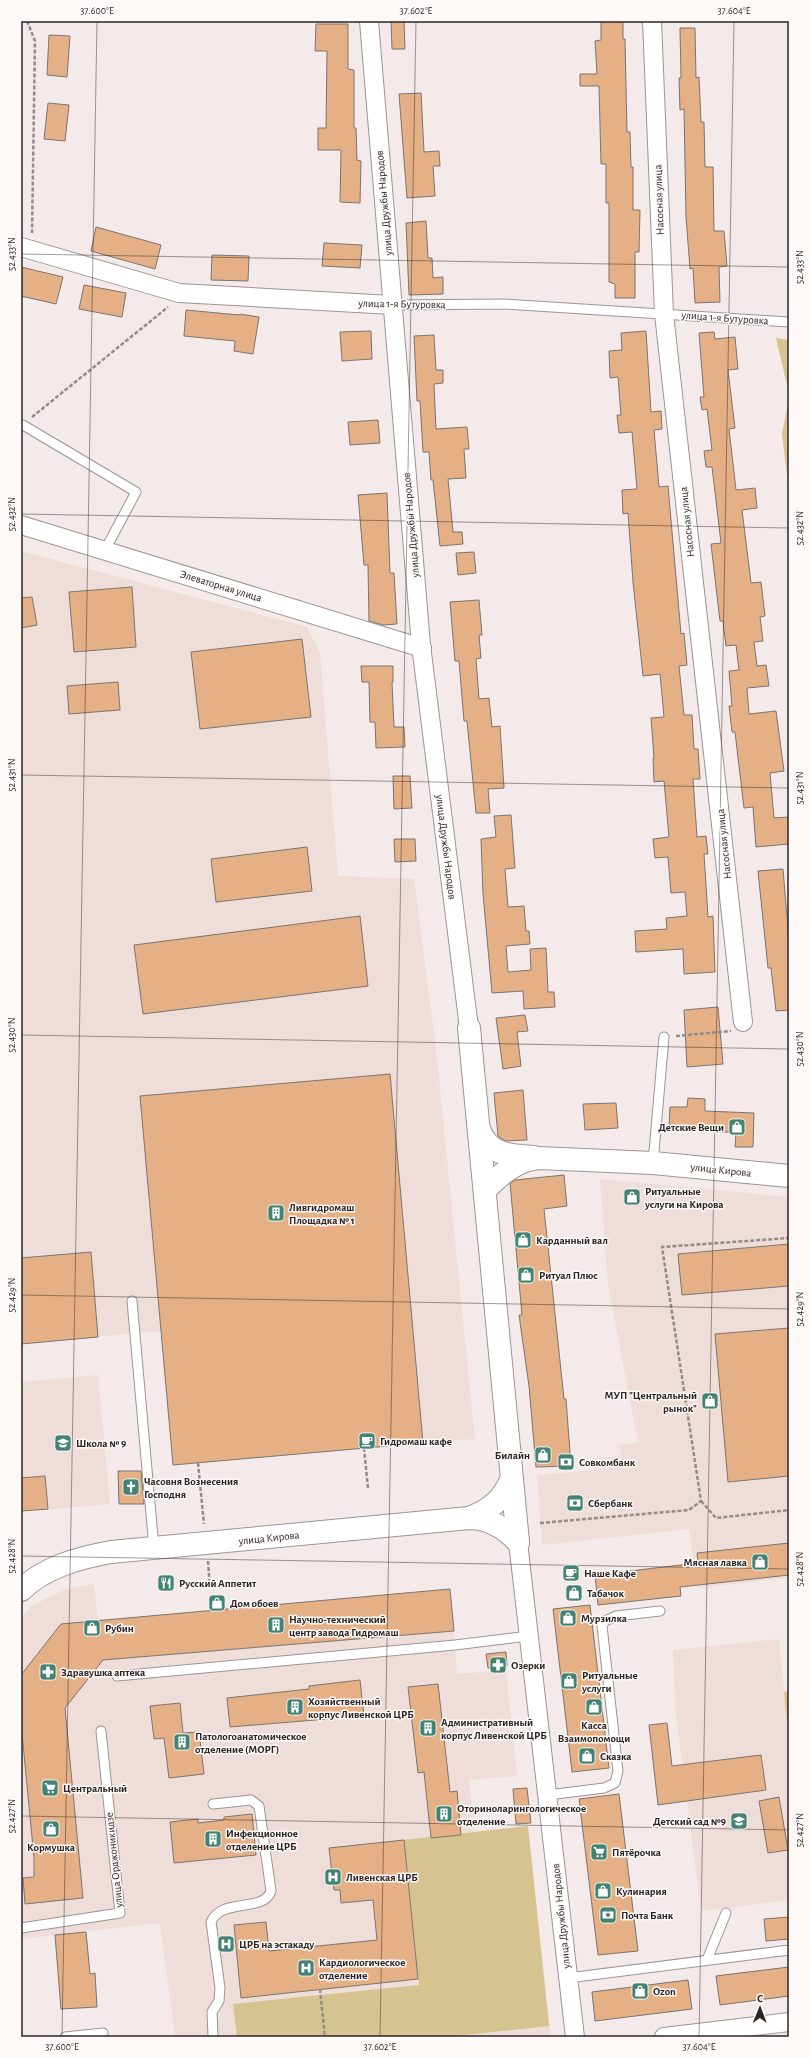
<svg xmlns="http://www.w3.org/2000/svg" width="810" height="2058" viewBox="0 0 810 2058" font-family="'Alegreya Sans',sans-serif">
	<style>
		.built { fill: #efddd9 }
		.green { fill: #d7c390 }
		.building { fill: #e5b085; stroke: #7b7570 }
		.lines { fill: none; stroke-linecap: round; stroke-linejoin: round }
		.lane-casing { stroke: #9d9593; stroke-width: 11 }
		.street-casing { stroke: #9d9593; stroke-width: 20 }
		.secondary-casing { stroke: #9d9593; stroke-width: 24 }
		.path { stroke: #938c8b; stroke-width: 2.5; stroke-dasharray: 4 2; stroke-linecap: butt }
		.lane { stroke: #fff; stroke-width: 9 }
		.street { stroke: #fff; stroke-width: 18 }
		.secondary { stroke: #fff; stroke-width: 22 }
		.ticks { fill: none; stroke: #2a2626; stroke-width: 1; stroke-opacity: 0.45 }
		.labels { text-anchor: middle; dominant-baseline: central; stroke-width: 3; stroke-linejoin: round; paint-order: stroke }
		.street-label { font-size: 11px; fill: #2a2626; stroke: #fef9f7 }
		.poi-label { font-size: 11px; font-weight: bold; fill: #2a2626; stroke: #fef9f7; text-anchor: start }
		.neatline { fill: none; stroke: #2a2626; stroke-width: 1.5 }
		.ticks-label { font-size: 10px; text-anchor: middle; fill: #2a2626 }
	</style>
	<rect width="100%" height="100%" fill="#f3eae9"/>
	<!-- built -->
	<g class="built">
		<path d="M21,551L307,627L320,653L338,876L414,879L436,1048L475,1439L173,1465L161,1331L21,1344Z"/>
		<path d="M600,1179L789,1197V1578L697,1588L689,1529L542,1545L537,1475L594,1470L593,1458L621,1456L620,1445L638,1442L608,1284Z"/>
		<path d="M98,1375L110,1504L21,1512V1382Z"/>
		<path d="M94,1584L98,1620L450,1589L457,1674L506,1670L517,1776L469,1780L474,1831L528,1826L551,2037H175L160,1923L21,1939V1619L31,1606L66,1589Z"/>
		<path d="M779,1639L789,1742V1900L701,1911L675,1706L673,1650Z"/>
	</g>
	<!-- green -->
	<g class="green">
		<path d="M776,338L789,340V394Z"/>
		<path d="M789,399V492L782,434Z"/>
		<path d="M789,1691V1734H788L784,1692Z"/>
		<path d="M528,1826L549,2026L446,2037H237L233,2004L419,1985L404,1840Z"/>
	</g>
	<!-- building -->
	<g class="building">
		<path d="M391,21H404L405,49H392Z"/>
		<path d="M601,21H623V39H625L627,132H630L631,167H633V210H640L639,252H635V298H615V284L609,282V203H606V164H601L599,86H580V74H597L595,41L601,40Z"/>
		<path d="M316,24H348V69L354,70V128H356L357,160L361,161L360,203L340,202L341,150H318V128H326L327,51H315Z"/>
		<path d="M680,28H695L696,78L699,77L701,122H704L705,167H713L714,231H724L727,266L719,267L720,302L695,303L693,268L690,269L686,217L684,109L680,110L679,78H681Z"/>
		<path d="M49,35L70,36L67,77L47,75Z"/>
		<path d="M421,93L424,152L439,151L440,166H433L435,196L407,198L399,94Z"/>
		<path d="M48,103L69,105L65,141L44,139Z"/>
		<path d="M426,221L428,258H432L433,278L443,277V294L409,295L406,223Z"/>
		<path d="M96,227L161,245L155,269L91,251Z"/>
		<path d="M324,243L362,245L360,268L322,266Z"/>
		<path d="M212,255L249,256L248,281L211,280Z"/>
		<path d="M21,267L63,277L56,304L21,296Z"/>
		<path d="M84,285L126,293L122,317L79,309Z"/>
		<path d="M186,310L239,315L240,314L259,317L253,354L234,351L235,341L184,336Z"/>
		<path d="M371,331L372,359L342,361L340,332Z"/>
		<path d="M646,331L651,412L661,411L662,429L654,430L659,487L668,486L681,634L684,633L687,665L679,666L684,715H692L694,749H698L700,779H693L697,837L706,836L708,854H704L708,917L713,916L715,972L684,974L683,949L636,952L635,931L667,929L666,918L687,916L685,892L671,893L668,857L655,858L653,839L669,837L664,781L654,782L653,758H654L651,718L664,717L660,674L643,676L633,582L628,513L623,514L622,490L637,489L632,432L619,433L617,415H621L618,377L610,378L609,351L622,350L621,333Z"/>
		<path d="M714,332L715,339L735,337L738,369L728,370L735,428L729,429L736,490L755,488L757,508L742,510L751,583L761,582L765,616L760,617L763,641L754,642L757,666L766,665L769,686L747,688L749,714L776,711L784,771L770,773L774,818L789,817V844L756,847L753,807L744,808L735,732H732L729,706H732L729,671L739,670L736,645L726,646L723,621H720L711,544L721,543L712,467H706L704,451L712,450L707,409L702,410L700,397H704L699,333Z"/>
		<path d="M434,335L436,370H443V383L434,384L436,429L467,427L469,449H464L466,478L448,479L453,532H462L463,544L440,546L433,480H431L429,452H423L420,401H417L414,336Z"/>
		<path d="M378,420L380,443L350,445L348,422Z"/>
		<path d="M387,493L390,573H394L397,624L383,625L369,621L368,565H364L358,495Z"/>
		<path d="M474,552L476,573L458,575L456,553Z"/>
		<path d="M132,587L136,647L74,652L69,592Z"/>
		<path d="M32,597L37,625L21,628V598Z"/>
		<path d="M479,600L482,635H479L481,658L476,659L479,699L489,698L492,727L500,726L504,788L488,789L490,813H476L467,721H464L459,661H455L450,602Z"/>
		<path d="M302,639L311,717L200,729L191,652Z"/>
		<path d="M361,666H393V682H392L394,727H404L405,747L376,748L375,722H370L369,682H362Z"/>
		<path d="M118,682L120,710L69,714L67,686Z"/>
		<path d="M393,776H410L412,808L394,809Z"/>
		<path d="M511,815L515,868L505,869L508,907L524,906L526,931H529L530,944L506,946L508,972L531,970L530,949L546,948L548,992H554L555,1007L524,1009L523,991L492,993L483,894L481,839L496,837L494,816Z"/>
		<path d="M394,839H415L416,861L395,862Z"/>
		<path d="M307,847L312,891L216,902L211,859Z"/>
		<path d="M783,869L789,941V1010L776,1011L771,968H768L758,871Z"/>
		<path d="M360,916L368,986L143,1014L134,945Z"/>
		<path d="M718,1007L723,1064L687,1067L684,1010Z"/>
		<path d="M525,1015L528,1031L517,1032L521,1066L503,1069L496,1018Z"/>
		<path d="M390,1074L423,1443L173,1465L140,1096Z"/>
		<path d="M523,1090L527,1140L505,1141L498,1136L494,1093Z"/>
		<path d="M688,1098L705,1099V1111L754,1113L753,1147H735L736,1132H716V1128L669,1127L670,1107H687Z"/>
		<path d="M616,1103L618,1128L585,1130L583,1104Z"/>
		<path d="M564,1175L567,1206L544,1209L564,1399H566L571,1466L536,1467L529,1386L519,1315H522L510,1183L515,1180Z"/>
		<path d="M789,1244V1286L682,1295L678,1254Z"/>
		<path d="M91,1252L98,1337L21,1344V1258Z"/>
		<path d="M789,1328V1476L728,1482L715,1334Z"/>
		<path d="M118,1471H141L144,1504H119Z"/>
		<path d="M45,1476L48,1509L21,1511V1478Z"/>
		<path d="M789,1543V1575L680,1587L681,1596L598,1605L595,1575L698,1563L697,1553Z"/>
		<path d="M450,1589L454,1631L103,1660L65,1708L83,1898L25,1904L23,1878L34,1877V1858L21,1723V1675L61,1624Z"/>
		<path d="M590,1605L609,1768L572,1772L553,1609Z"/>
		<path d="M506,1652L507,1666L488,1668L486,1654Z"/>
		<path d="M360,1680L364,1716L230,1727L227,1698L309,1689V1686Z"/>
		<path d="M438,1684L450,1792L457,1791L461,1835L431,1838L424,1772L418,1773L408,1687Z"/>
		<path d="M180,1703L183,1733L199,1732L204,1774L169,1778L164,1738L154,1739L150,1706Z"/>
		<path d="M667,1723L672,1766L761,1755L766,1790L658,1805L649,1725Z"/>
		<path d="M527,1788L531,1823L516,1824L513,1789Z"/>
		<path d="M619,1794L638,1951L598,1955L579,1799Z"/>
		<path d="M779,1797L788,1850L768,1853L759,1801Z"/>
		<path d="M252,1814L256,1855L174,1863L170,1822L198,1819V1823L224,1820V1817Z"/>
		<path d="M404,1840L418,1979L241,1998L234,1925L266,1922L269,1951L377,1940L373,1900L341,1903L340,1890H334L329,1848Z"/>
		<path d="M789,1917V1939L766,1941L764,1919Z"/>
		<path d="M86,1932L90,1974L95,1973L97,2007L61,2009L55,1935Z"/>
		<path d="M789,1967V1996L720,2005L716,1976Z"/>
		<path d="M688,1980L692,2009L595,2021L592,1992Z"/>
	</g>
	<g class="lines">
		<!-- lane casing -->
		<g class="lane-casing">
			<g id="lane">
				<path d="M392,305L504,304L789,322"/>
				<path d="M23,425L136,492L105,550"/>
				<path d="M653,1163L664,1037"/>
				<path d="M132,1301L154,1548"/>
				<path d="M117,1676L455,1645L529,1636"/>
				<path d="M548,1795L604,1788L615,1783L618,1771L602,1626L605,1621L616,1616L660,1611"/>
				<path d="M21,1928L120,1913L101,1731"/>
				<path d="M707,1960L726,1913"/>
				<path d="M568,1978L789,1950"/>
				<path d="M65,2037L103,2033"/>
				<path d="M213,2037L212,2012L219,2001L220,1988L211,1922C222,1897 264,1913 271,1891L259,1806L251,1800L213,1804"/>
			</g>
		</g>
		<!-- street casing -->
		<g class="street-casing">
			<g id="street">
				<path d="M369,21L421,645L469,1028"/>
				<path d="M652,21L664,314L743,1022"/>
				<path d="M21,247L179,293L392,305"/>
				<path d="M21,525L422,648"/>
				<path d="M518,1542L575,2037"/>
				<path d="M664,2037L789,2022"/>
			</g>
		</g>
		<!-- secondary casing -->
		<g class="secondary-casing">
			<g id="secondary">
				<path d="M469,1028L518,1542"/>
				<path d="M479,1129C489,1156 509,1155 534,1157"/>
				<path d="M485,1190C501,1174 516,1160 539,1158L653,1163L789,1176"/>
				<path d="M469,1518C491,1510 503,1499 512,1478"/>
				<path d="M21,1590C45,1567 78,1558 111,1552L469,1518C489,1518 504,1527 518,1542"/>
			</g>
		</g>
		<!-- path -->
		<g class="path">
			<path d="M27,21L35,41L32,233"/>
			<path d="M32,417L168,307"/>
			<path d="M676,1036L731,1031"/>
			<path d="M364,1448L368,1488"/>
			<path d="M198,1463L204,1524"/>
			<path d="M701,1501L716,1518L789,1510"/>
			<path d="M540,1523L689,1510L701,1501L662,1247L789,1238"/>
			<path d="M208,1561L210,1588"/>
			<path d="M320,1989L325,2037"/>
		</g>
		<!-- lane -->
		<use href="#lane" class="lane"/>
		<!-- street -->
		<use href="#street" class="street"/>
		<!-- secondary -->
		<use href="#secondary" class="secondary"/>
	</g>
	<!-- ticks -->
	<path class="ticks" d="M21,254L789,267M21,514L789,528M21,775L789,788M21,1035L789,1049M21,1295L789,1309M21,1556L789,1569M21,1816L789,1830M62,2037L97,21M380,2037L416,21M699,2037L734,21"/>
	<!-- icons -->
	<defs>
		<g id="shop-square" transform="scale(0.9)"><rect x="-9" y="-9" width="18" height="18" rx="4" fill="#438373" stroke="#fef9f7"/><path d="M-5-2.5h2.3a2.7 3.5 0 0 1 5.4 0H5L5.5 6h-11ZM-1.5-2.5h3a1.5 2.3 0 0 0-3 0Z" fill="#fff"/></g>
		<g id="building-square" transform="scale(0.9)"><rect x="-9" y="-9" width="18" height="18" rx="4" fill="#438373" stroke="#fef9f7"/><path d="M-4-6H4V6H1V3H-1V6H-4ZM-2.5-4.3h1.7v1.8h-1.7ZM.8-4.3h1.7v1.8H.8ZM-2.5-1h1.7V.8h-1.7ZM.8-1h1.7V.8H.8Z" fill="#fff"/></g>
		<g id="cafe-square" transform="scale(0.9)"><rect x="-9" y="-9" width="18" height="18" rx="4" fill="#438373" stroke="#fef9f7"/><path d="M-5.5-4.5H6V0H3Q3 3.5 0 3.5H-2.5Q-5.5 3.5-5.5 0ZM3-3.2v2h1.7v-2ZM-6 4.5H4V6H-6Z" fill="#fff"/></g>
		<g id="school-square" transform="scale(0.9)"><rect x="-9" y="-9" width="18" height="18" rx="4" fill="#438373" stroke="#fef9f7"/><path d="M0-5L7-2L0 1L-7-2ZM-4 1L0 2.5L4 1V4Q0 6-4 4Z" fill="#fff"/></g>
		<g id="bank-square" transform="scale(0.9)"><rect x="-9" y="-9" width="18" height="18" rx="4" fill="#438373" stroke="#fef9f7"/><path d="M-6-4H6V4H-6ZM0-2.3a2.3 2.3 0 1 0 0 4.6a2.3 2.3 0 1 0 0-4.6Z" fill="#fff"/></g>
		<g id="church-square" transform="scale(0.9)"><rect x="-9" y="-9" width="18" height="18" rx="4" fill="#438373" stroke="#fef9f7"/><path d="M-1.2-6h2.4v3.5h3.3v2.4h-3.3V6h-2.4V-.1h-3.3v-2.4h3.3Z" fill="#fff"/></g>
		<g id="restaurant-square" transform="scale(0.9)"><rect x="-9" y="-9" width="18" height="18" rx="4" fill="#438373" stroke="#fef9f7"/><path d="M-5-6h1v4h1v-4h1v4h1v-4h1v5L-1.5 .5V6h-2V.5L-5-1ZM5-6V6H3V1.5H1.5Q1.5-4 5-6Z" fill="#fff"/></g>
		<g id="pharmacy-square" transform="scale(0.9)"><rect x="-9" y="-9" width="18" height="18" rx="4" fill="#438373" stroke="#fef9f7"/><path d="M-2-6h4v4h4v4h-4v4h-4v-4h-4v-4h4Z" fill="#fff"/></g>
		<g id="supermarket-square" transform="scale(0.9)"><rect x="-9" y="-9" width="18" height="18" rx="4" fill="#438373" stroke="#fef9f7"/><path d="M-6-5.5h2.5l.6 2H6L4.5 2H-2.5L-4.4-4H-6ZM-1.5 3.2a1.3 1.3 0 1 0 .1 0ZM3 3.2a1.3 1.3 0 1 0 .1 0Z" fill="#fff"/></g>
		<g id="hospital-square" transform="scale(0.9)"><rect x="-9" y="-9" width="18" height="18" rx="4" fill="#438373" stroke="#fef9f7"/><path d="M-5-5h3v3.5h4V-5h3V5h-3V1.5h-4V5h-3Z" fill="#fff"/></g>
	</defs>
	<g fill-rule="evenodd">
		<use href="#shop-square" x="737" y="1127"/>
		<use href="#shop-square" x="632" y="1197"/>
		<use href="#building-square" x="276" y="1213"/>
		<use href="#shop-square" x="523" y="1240"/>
		<use href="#shop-square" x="526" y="1275"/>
		<use href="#shop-square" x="710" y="1401"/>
		<use href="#cafe-square" x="367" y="1441"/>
		<use href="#school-square" x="63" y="1443"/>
		<use href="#shop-square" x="543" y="1455"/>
		<use href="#bank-square" x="566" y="1462"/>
		<use href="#church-square" x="131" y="1487"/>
		<use href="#bank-square" x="575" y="1503"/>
		<use href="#shop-square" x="760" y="1562"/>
		<use href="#cafe-square" x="571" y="1573"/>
		<use href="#restaurant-square" x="166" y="1583"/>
		<use href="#shop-square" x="574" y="1593"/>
		<use href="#shop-square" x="217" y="1603"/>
		<use href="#shop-square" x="568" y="1618"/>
		<use href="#building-square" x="276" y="1625"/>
		<use href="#shop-square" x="92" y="1628"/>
		<use href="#pharmacy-square" x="498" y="1665"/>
		<use href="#pharmacy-square" x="48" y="1672"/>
		<use href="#shop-square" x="569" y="1681"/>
		<use href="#building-square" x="295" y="1707"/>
		<use href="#shop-square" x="594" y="1707"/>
		<use href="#building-square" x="428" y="1728"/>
		<use href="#building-square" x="182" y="1742"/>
		<use href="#shop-square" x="587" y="1756"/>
		<use href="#supermarket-square" x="50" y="1788"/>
		<use href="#building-square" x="444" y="1814"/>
		<use href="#school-square" x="739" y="1821"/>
		<use href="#shop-square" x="51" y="1829"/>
		<use href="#building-square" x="213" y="1839"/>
		<use href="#supermarket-square" x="599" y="1852"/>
		<use href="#hospital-square" x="333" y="1877"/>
		<use href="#shop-square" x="603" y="1891"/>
		<use href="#bank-square" x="608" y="1915"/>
		<use href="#hospital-square" x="226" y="1944"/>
		<use href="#hospital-square" x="306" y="1968"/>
		<use href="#shop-square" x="640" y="1991"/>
	</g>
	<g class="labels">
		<!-- street labels -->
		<g class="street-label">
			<text transform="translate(659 200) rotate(-92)">Насосная улица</text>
			<text transform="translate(384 203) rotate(-95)">улица Дружбы Народов</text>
			<text transform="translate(402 304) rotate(1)">улица 1-я Бутуровка</text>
			<text transform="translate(725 318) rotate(4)">улица 1-я Бутуровка</text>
			<text transform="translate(687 522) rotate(-96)">Насосная улица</text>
			<text transform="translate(411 525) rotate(-95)">улица Дружбы Народов</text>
			<text transform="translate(221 586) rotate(17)">Элеваторная улица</text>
			<text transform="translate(724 844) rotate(-96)">Насосная улица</text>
			<text transform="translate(446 847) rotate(83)">улица Дружбы Народов</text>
			<text transform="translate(721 1170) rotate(6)">улица Кирова</text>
			<text transform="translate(269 1538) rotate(-6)">улица Кирова</text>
			<text transform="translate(114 1860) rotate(-96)">улица Орджоникидзе</text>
			<text transform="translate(561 1916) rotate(-96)">улица Дружбы Народов</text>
		</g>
		<!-- poi labels -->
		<g class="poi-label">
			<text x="724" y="1127" text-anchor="end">Детские Вещи</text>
			<text x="645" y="1191">Ритуальные<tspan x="645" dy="13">услуги на Кирова</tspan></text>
			<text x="289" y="1207">Ливгидромаш<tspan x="289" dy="13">Площадка № 1</tspan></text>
			<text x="536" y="1240">Карданный вал</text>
			<text x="539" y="1275">Ритуал Плюс</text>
			<text x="697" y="1395" text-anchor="end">МУП "Центральный<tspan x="697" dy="13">рынок"</tspan></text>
			<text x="380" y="1441">Гидромаш кафе</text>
			<text x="76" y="1443">Школа № 9</text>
			<text x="530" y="1455" text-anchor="end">Билайн</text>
			<text x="579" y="1462">Совкомбанк</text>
			<text x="144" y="1481">Часовня Вознесения<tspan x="144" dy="13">Господня</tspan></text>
			<text x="588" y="1503">Сбербанк</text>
			<text x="747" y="1562" text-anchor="end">Мясная лавка</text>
			<text x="584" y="1573">Наше Кафе</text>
			<text x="179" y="1583">Русский Аппетит</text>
			<text x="587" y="1593">Табачок</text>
			<text x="230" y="1603">Дом обоев</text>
			<text x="581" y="1618">Мурзилка</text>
			<text x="289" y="1619">Научно-технический<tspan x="289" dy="13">центр завода Гидромаш</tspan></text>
			<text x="105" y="1628">Рубин</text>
			<text x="511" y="1665">Озерки</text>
			<text x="61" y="1672">Здравушка аптека</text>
			<text x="582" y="1675">Ритуальные<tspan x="582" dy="13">услуги</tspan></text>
			<text x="308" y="1701">Хозяйственный<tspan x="308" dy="13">корпус Ливенской ЦРБ</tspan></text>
			<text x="441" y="1722">Административный<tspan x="441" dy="13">корпус Ливенской ЦРБ</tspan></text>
			<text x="594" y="1725" text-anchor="middle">Касса<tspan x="594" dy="13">Взаимопомощи</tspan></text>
			<text x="195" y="1736">Патологоанатомическое<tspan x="195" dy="13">отделение (МОРГ)</tspan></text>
			<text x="600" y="1756">Сказка</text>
			<text x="63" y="1788">Центральный</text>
			<text x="457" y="1808">Оториноларингологическое<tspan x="457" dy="13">отделение</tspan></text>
			<text x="726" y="1821" text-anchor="end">Детский сад №9</text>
			<text x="226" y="1833">Инфекционное<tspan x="226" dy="13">отделение ЦРБ</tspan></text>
			<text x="51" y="1847" text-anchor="middle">Кормушка</text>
			<text x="612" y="1852">Пятёрочка</text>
			<text x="346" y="1877">Ливенская ЦРБ</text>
			<text x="616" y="1891">Кулинария</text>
			<text x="621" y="1915">Почта Банк</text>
			<text x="239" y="1944">ЦРБ на эстакаду</text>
			<text x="319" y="1962">Кардиологическое<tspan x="319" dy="13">отделение</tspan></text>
			<text x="653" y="1991">Ozon</text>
		</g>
	</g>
	<!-- border -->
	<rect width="810" height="2058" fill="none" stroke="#fef9f7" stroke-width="44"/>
	<!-- north arrow -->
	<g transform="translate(760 2008) rotate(1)" stroke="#fef9f7" stroke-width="3" paint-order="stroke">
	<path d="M0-3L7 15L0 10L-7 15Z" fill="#2a2626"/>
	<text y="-6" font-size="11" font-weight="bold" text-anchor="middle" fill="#2a2626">С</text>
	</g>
	<rect x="22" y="22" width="766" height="2014" class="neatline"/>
	<g class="ticks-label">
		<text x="97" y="14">37.600°E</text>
		<text x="416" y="14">37.602°E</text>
		<text x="734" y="14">37.604°E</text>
		<text transform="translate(11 254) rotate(-90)" y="4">52.433°N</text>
		<text transform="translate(799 267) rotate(-90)" y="4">52.433°N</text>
		<text transform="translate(11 514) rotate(-90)" y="4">52.432°N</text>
		<text transform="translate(799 528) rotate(-90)" y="4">52.432°N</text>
		<text transform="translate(11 775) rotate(-90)" y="4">52.431°N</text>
		<text transform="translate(799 788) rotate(-90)" y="4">52.431°N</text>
		<text transform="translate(11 1035) rotate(-90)" y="4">52.430°N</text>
		<text transform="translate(799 1049) rotate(-90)" y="4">52.430°N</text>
		<text transform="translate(11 1295) rotate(-90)" y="4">52.429°N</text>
		<text transform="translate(799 1309) rotate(-90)" y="4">52.429°N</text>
		<text transform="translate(11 1556) rotate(-90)" y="4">52.428°N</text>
		<text transform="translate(799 1569) rotate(-90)" y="4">52.428°N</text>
		<text transform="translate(11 1816) rotate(-90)" y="4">52.427°N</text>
		<text transform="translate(799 1830) rotate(-90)" y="4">52.427°N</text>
		<text x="62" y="2050">37.600°E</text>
		<text x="380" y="2050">37.602°E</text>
		<text x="699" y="2050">37.604°E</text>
	</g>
</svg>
